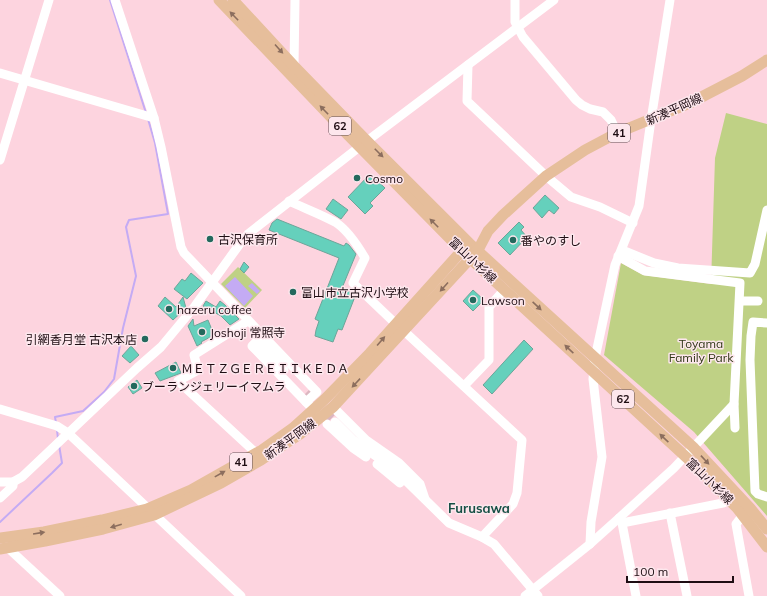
<svg xmlns="http://www.w3.org/2000/svg" width="767" height="596" viewBox="0 0 767 596" font-family="Mulish,'Noto Sans JP',sans-serif">
	<style>
		.green { fill: #bfd185 }
		.water { fill: #c4abf4 }
		.lines { fill: none; stroke-linecap: round; stroke-linejoin: round }
		.stream { stroke: #c4abf4; stroke-width: 2 }
		.building { fill: #65d0bc; stroke: #6da599 }
		.minor-tunnel { stroke: #dcb6c0; stroke-width: 9; stroke-dasharray: 9 4.5; stroke-linecap: butt }
		.minor { stroke: #fff; stroke-width: 9 }
		.major { stroke: #e6be9b; stroke-width: 11 }
		.oneway { fill: #8c6e5e }
		.poi-dot { fill: #23695d; stroke: #fde7ed; stroke-width: 1.5 }
		.labels { text-anchor: middle; dominant-baseline: central; stroke-width: 3; stroke-linejoin: round; paint-order: stroke }
		.shield { fill: #fde7ed; stroke: #614e54; stroke-width: 1 }
		.shield-label { font-size: 11px; font-weight: bold; fill: #1e0d13 }
		.street-label { font-size: 12px; fill: #1e0d13; stroke: #fde7ed }
		.poi-label { font-size: 12px; fill: #1e0d13; stroke: #fde7ed; text-anchor: start }
		.park-label { font-size: 12px; fill: #303816; stroke: #fde7ed }
		.neighbourhood-label { font-size: 13px; font-weight: bold; fill: #164f45; stroke: #fde7ed }
	</style>
	<rect width="100%" height="100%" fill="#fdd4df"/>
	<!-- green -->
	<g class="green">
		<path d="M726,113L767,124V516L694,432L604,355L621,263L643,275L711,284L715,158Z"/>
		<path d="M238,267L262,290L245,308L221,284Z"/>
	</g>
	<!-- water -->
	<g class="water">
		<path d="M235,277L253,296L244,306L225,286Z"/>
		<path d="M252,283L260,291L257,294L248,286Z"/>
	</g>
	<g class="lines">
		<!-- stream -->
		<g class="stream">
			<path d="M110,0L146,113"/>
			<path d="M56,423L55,417L83,411L104,392L114,379L123,328L136,276L126,227L129,220L168,214L155,143L148,119"/>
			<path d="M57,430L58,439"/>
			<path d="M0,522L52,473L62,463L59,445"/>
		</g>
	</g>
	<!-- building -->
	<g class="building">
		<path d="M370,174L385,188L370,203L373,206L365,214L348,197Z"/>
		<path d="M545,195L559,208L554,214L549,210L542,218L533,208Z"/>
		<path d="M333,199L348,210L341,219L326,209Z"/>
		<path d="M277,219L344,246L346,243L349,245L356,254L342,288L356,294L342,330L338,329L333,342L315,336L316,330L319,321L315,319L339,258L269,230L272,223Z"/>
		<path d="M519,222L524,227L521,230L527,237L510,255L498,243Z"/>
		<path d="M244,262L249,267L244,273L240,269Z"/>
		<path d="M191,273L203,283L187,299L174,289L182,279L185,281Z"/>
		<path d="M473,290L484,300L473,311L463,301Z"/>
		<path d="M165,297L176,307L183,297L186,308L173,320L158,306Z"/>
		<path d="M206,301L216,307L220,301L225,305L239,319L230,325L221,316L203,306Z"/>
		<path d="M193,319L194,326L208,320L214,335L201,342L202,343L197,346L188,326Z"/>
		<path d="M524,340L533,349L492,394L483,385Z"/>
		<path d="M131,346L139,355L130,363L122,356Z"/>
		<path d="M176,362L181,373L160,381L155,373Z"/>
		<path d="M137,380L142,388L133,394L128,387Z"/>
	</g>
	<g class="lines">
		<!-- minor-tunnel -->
		<path class="minor-tunnel" d="M306,393L335,422"/>
		<!-- minor -->
		<g class="minor">
			<path d="M115,0L154,118L161,147L181,247L184,253L317,392L306,402"/>
			<path d="M515,0V22L523,37L576,100L582,105L590,109L603,112L611,120L617,133"/>
			<path d="M468,65L467,101L546,176L571,197L600,207L633,223"/>
			<path d="M294,66L295,0"/>
			<path d="M0,73L154,118"/>
			<path d="M0,160L49,0"/>
			<path d="M289,201C304,208 320,214 335,222C348,230 358,246 365,258L353,283L396,324"/>
			<path d="M622,250L654,263L678,268L750,273L755,264L767,210"/>
			<path d="M618,256L645,271L740,283L734,404L735,428"/>
			<path d="M740,301H758"/>
			<path d="M248,321L194,355L198,370L178,381L256,453"/>
			<path d="M767,323L753,322L751,336L750,360L755,491L758,494L767,497"/>
			<path d="M404,331L522,440L517,493L513,504L482,537"/>
			<path d="M256,336L257,341L284,370"/>
			<path d="M257,341L252,346L309,405"/>
			<path d="M464,386L489,360V307L504,290"/>
			<path d="M333,407L366,440L399,463L420,484L425,499"/>
			<path d="M0,409L57,426L68,433L241,596"/>
			<path d="M335,422L353,440L393,468L449,523L482,537L494,544L538,596"/>
			<path d="M327,424L353,448L366,457"/>
			<path d="M377,464L400,483"/>
			<path d="M0,482H13L22,477L137,368L161,347L195,306L239,245L248,234L367,141L554,0"/>
			<path d="M0,498L13,486V482"/>
			<path d="M670,513L687,596"/>
			<path d="M743,515L736,524L749,596"/>
			<path d="M619,518L622,523L636,596"/>
			<path d="M622,523L723,503L730,500"/>
			<path d="M590,544L591,522L602,457L593,379L595,358L615,265L639,206L651,120L670,0"/>
			<path d="M8,548L60,596"/>
			<path d="M525,596L590,544L619,518L674,468L734,404"/>
		</g>
		<!-- major -->
		<g class="major">
			<path d="M219,0L348,135L462,251L698,468L737,508L767,547"/>
			<path d="M233,0L294,66L367,141L469,243L693,447L750,508L767,529"/>
			<path d="M0,538L44,532L102,520L147,509L191,490L262,450L293,428L325,399L370,353L466,246"/>
			<path d="M0,549L45,541L103,529L154,515L221,483L261,460L300,434L333,407L478,250L488,231L503,215L546,176L585,150L617,133L690,103L742,76L767,60"/>
		</g>
	</g>
	<!-- one-way arrows -->
	<defs><path id="oneway-solid" d="M-6-.8H1V-3.2L6.5 0L1 3.2V.8H-6Z"/></defs>
	<g class="oneway">
		<use href="#oneway-solid" transform="translate(234 16) rotate(-134)"/>
		<use href="#oneway-solid" transform="translate(279 49) rotate(48)"/>
		<use href="#oneway-solid" transform="translate(324 110) rotate(-134)"/>
		<use href="#oneway-solid" transform="translate(379 153) rotate(45)"/>
		<use href="#oneway-solid" transform="translate(434 223) rotate(-135)"/>
		<use href="#oneway-solid" transform="translate(444 287) rotate(132)"/>
		<use href="#oneway-solid" transform="translate(537 306) rotate(43)"/>
		<use href="#oneway-solid" transform="translate(381 341) rotate(-49)"/>
		<use href="#oneway-solid" transform="translate(569 349) rotate(-137)"/>
		<use href="#oneway-solid" transform="translate(356 383) rotate(133)"/>
		<use href="#oneway-solid" transform="translate(664 438) rotate(-137)"/>
		<use href="#oneway-solid" transform="translate(705 460) rotate(47)"/>
		<use href="#oneway-solid" transform="translate(220 474) rotate(-29)"/>
		<use href="#oneway-solid" transform="translate(116 526) rotate(164)"/>
		<use href="#oneway-solid" transform="translate(39 533) rotate(-9)"/>
	</g>
	<!-- markers -->
	<g class="poi-dot">
		<circle cx="357" cy="178" r="4"/>
		<circle cx="210" cy="239" r="4"/>
		<circle cx="513" cy="240" r="4"/>
		<circle cx="293" cy="292" r="4"/>
		<circle cx="473" cy="300" r="4"/>
		<circle cx="169" cy="309" r="4"/>
		<circle cx="202" cy="332" r="4"/>
		<circle cx="145" cy="339" r="4"/>
		<circle cx="173" cy="368" r="4"/>
		<circle cx="134" cy="386" r="4"/>
	</g>
	<g class="labels">
		<!-- shield labels -->
		<g class="shield">
			<rect x="329" y="117" width="22" height="18" rx="3"/>
			<rect x="608" y="124" width="22" height="18" rx="3"/>
			<rect x="612" y="390" width="22" height="18" rx="3"/>
			<rect x="230" y="453" width="22" height="18" rx="3"/>
		</g>
		<g class="shield-label">
			<text x="340" y="126">62</text>
			<text x="619" y="133">41</text>
			<text x="623" y="399">62</text>
			<text x="241" y="462">41</text>
		</g>
		<!-- street labels -->
		<g class="street-label">
			<text transform="translate(674 109) rotate(-24)">新湊平岡線</text>
			<text transform="translate(473 260) rotate(43)">富山小杉線</text>
			<text transform="translate(290 439) rotate(-36)">新湊平岡線</text>
			<text transform="translate(710 481) rotate(44)">富山小杉線</text>
		</g>
		<!-- poi labels -->
		<g class="poi-label">
			<text x="365" y="178">Cosmo</text>
			<text x="218" y="239">古沢保育所</text>
			<text x="521" y="240">番やのすし</text>
			<text x="301" y="292">富山市立古沢小学校</text>
			<text x="481" y="300">Lawson</text>
			<text x="177" y="309">hazeru coffee</text>
			<text x="210" y="332">Joshoji 常照寺</text>
			<text x="137" y="339" text-anchor="end">引網香月堂 古沢本店</text>
			<text x="181" y="368">ＭＥＴＺＧＥＲＥＩＩＫＥＤＡ</text>
			<text x="142" y="386">ブーランジェリーイマムラ</text>
		</g>
		<!-- park labels -->
		<g class="park-label">
			<text x="701" y="343">Toyama<tspan x="701" dy="14">Family Park</tspan></text>
		</g>
		<!-- neighbourhood labels -->
		<g class="neighbourhood-label">
			<text x="479" y="508">Furusawa</text>
		</g>
	</g>
	<!-- scale -->
	<path d="M627 576v6h106v-6" fill="none" stroke="#1e0d13" stroke-width="2"/>
	<text x="633" y="576" font-size="12" fill="#1e0d13" stroke="#fde7ed" stroke-width="3" paint-order="stroke">100 m</text>
</svg>
